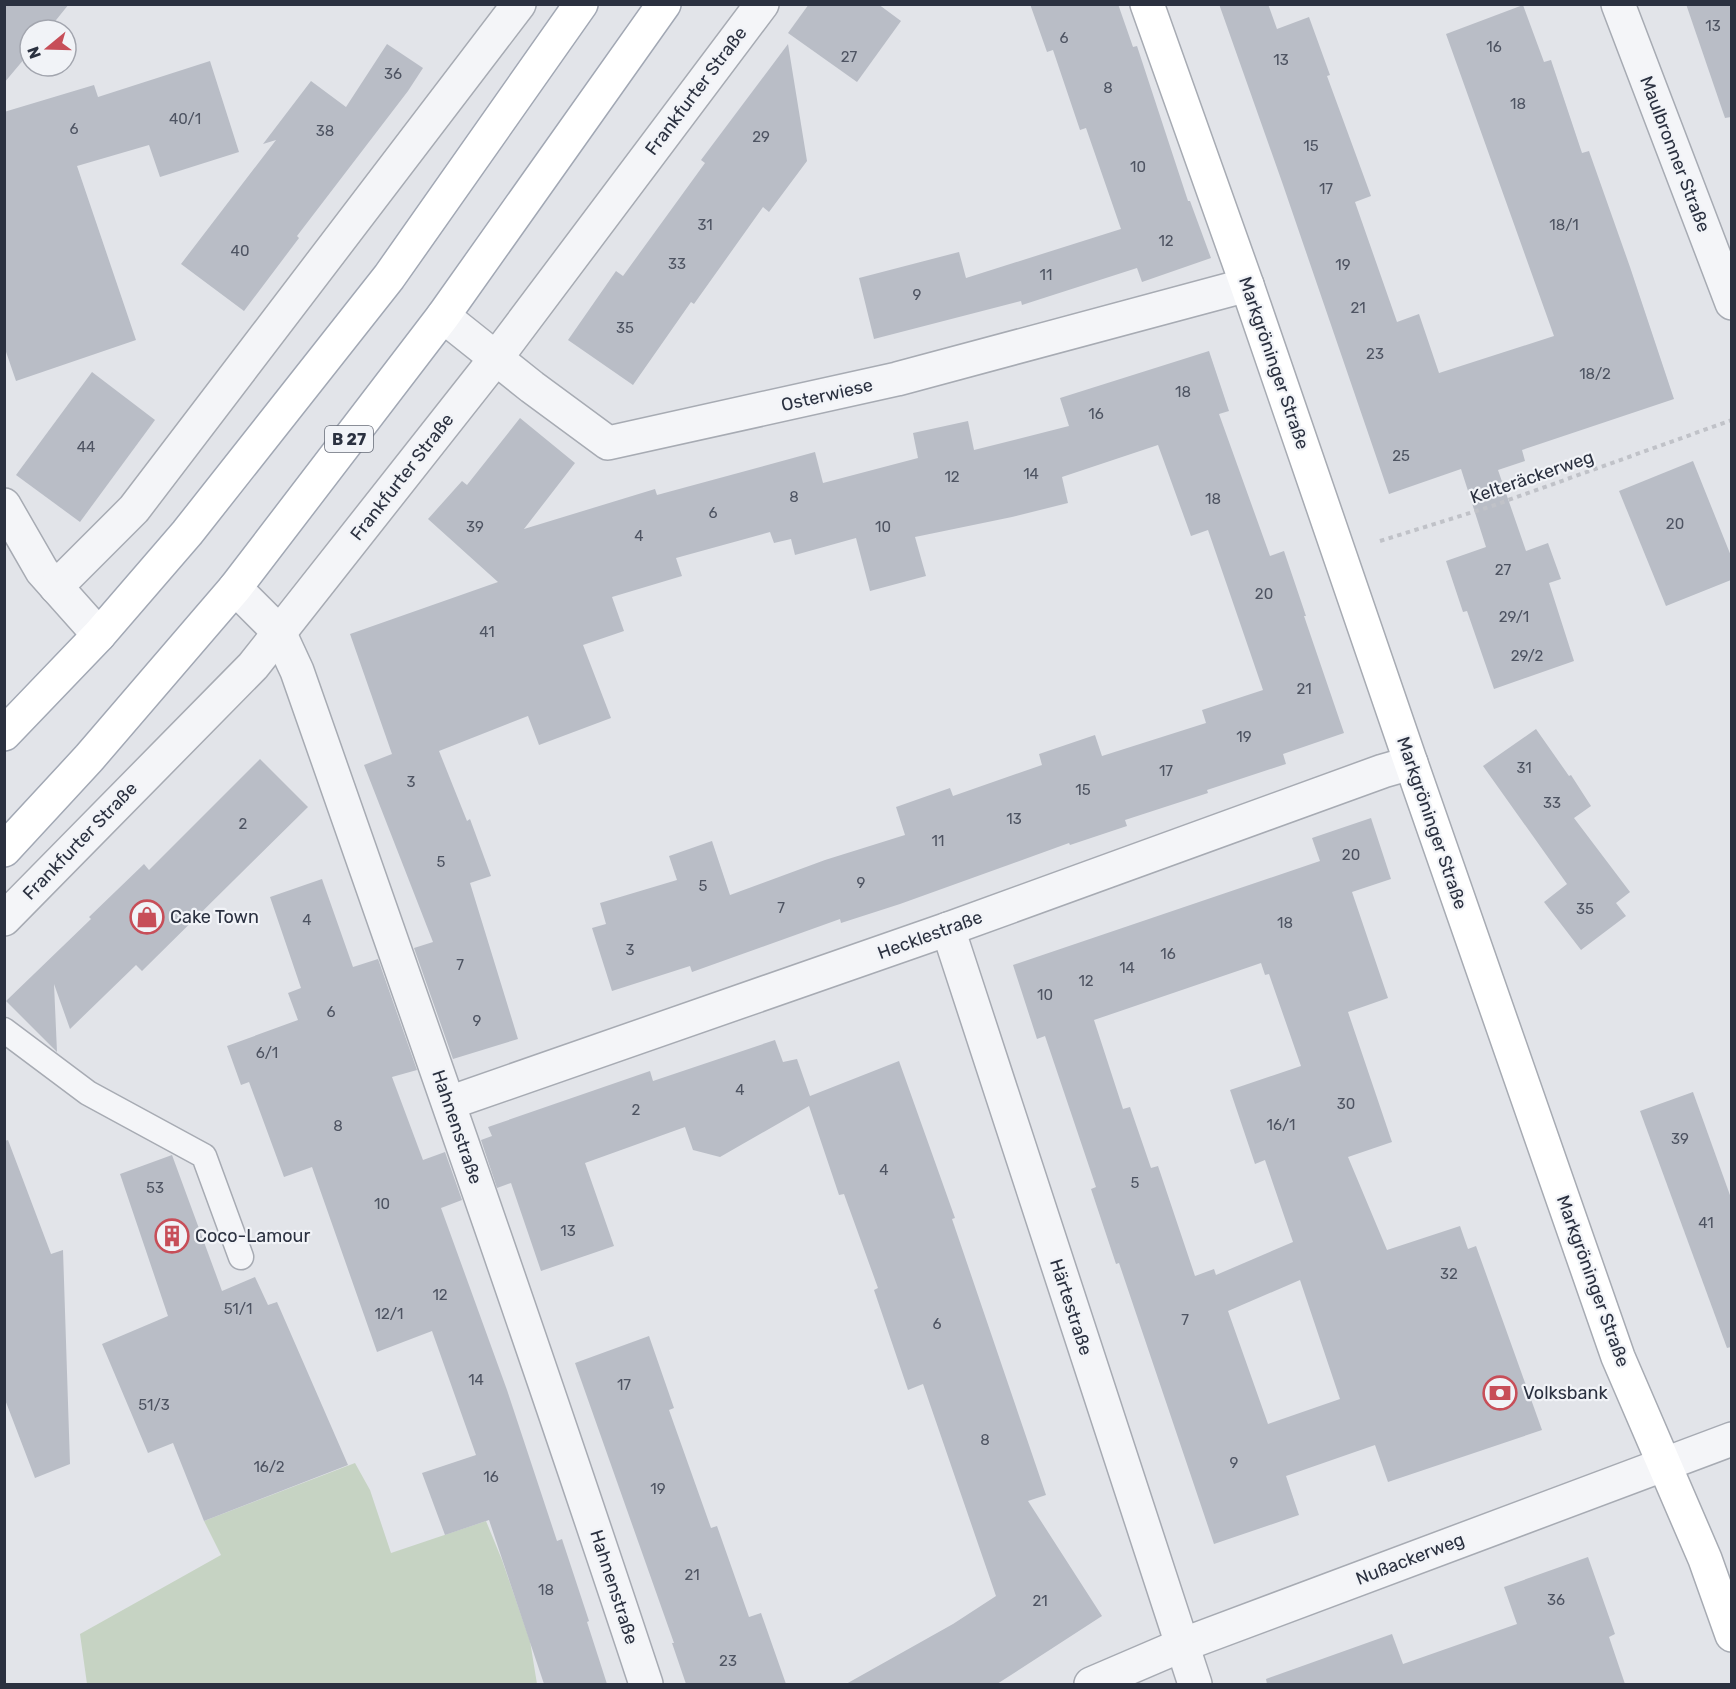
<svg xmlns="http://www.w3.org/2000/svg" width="1736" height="1689" viewBox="0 0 1736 1689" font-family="Rubik,sans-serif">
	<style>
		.green { fill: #c6d3c3 }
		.building { fill: #b9bdc6; fill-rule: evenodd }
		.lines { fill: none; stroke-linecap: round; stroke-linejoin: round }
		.lane-casing { stroke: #a7abb3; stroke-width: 27 }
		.street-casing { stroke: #a7abb3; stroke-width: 36 }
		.secondary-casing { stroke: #a7abb3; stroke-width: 36 }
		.primary-casing { stroke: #a2a8b4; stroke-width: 36 }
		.path { stroke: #c0c2c8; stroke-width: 4; stroke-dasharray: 4.5 4.5; stroke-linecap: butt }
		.lane { stroke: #f4f5f8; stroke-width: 24 }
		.street { stroke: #f4f5f8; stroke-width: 33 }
		.secondary { stroke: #fff; stroke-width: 33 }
		.primary { stroke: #fff; stroke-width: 33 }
		.labels { text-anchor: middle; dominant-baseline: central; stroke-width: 4.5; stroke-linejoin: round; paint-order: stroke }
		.number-label { font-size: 15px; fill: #4e5462 }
		.shield { fill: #f1f3f7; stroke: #666b77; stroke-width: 1.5 }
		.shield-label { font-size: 16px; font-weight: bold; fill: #2b3140 }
		.street-label { font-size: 18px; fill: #2b3140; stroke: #f1f3f7 }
		.poi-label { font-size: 18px; fill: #2b3140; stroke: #f1f3f7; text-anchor: start }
	</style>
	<rect width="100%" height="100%" fill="#e2e4e9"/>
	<!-- green -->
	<path class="green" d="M355,1463L370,1490L391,1553L486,1521L502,1560L530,1641L537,1684H87L80,1634L221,1555L204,1521Z"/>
	<!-- building -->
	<g class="building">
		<path d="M4,4H69L48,30H30V52L4,83Z"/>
		<path d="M809,4H878L901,21L857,82L788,33Z"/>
		<path d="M1030,4H1118L1133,47L1137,46L1188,201H1190L1211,258L1142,282L1137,268L1022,305L1021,301L874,339L859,278L959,252L966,278L1121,229L1086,128L1080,130L1053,50L1047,52Z"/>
		<path d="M1219,4H1268L1277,29L1309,17L1330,75L1327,76L1371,196L1355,202L1397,322L1419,314L1439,373L1554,336L1446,34L1523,5L1544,62L1551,60L1582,153L1589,151L1630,267L1674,399L1522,450L1525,461L1498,470L1526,551L1548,543L1561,579L1549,583L1574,661L1494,689L1467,611L1463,612L1446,561L1486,547L1461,469L1389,494L1282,182Z"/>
		<path d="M1686,4H1731V117L1725,118Z"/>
		<path d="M387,44L423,68L408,91L297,236L299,238L244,311L181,264L276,140L263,144L311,81L346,107Z"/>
		<path d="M788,44L807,161L769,212L763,207L694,304L691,302L633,385L568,340L616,271L623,276L705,163L701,160Z"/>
		<path d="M210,61L239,152L160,177L149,145L77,166L136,340L16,381L4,346V112L94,85L98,97Z"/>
		<path d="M1209,351L1229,411L1219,414L1270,556L1284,551L1306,616H1304L1344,733L1283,754L1286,764L1207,790L1208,793L1125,820L1127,826L1070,845L1069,843L900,904L841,923L840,919L692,972L690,966L612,991L592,928L606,924L600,903L677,880L669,856L712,841L730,895L825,860L905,835L896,807L950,788L953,796L1042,765L1039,754L1095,735L1102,756L1206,723L1202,710L1263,690L1208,530L1191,536L1158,445L1062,477L1068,503L1012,517L915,537L926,576L870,591L856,538L795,555L791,539L774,543L770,532L676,558L682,576L612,597L624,631L583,645L611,718L539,745L528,716L439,751L467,821L470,819L491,876L470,883L518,1039L453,1059L414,948L433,942L364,765L392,754L350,634L498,582L428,519L462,481L467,485L520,418L575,463L524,529L655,489L657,495L815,452L823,483L918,458L913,433L968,421L974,450L1069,426L1060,398Z"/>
		<path d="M92,372L155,420L80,522L16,475Z"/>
		<path d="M1693,461L1731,556V580L1666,606L1619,491Z"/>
		<path d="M1536,729L1569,776L1571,775L1591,806L1574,818L1630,892L1616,903L1626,916L1581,950L1544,902L1567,884L1483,766Z"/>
		<path d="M260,759L308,807L142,971L136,965L70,1029L54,984L57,1052L6,1001L91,919L89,917L144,864L149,870Z"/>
		<path d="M1371,818L1391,879L1352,892L1388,998L1348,1012L1392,1142L1348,1157L1387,1250L1460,1226L1468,1249L1476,1246L1542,1430L1388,1482L1375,1445L1286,1476L1299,1515L1214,1544L1119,1263L1116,1264L1091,1189L1096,1187L1045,1036L1037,1039L1013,965L1320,861L1312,838ZM1261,963L1265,975L1269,974L1301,1066L1230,1090L1255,1164L1265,1160L1293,1242L1216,1275L1214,1269L1195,1276L1158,1166L1151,1168L1130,1107L1123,1109L1094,1020ZM1300,1280L1340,1399L1268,1424L1228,1311Z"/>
		<path d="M322,879L353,967L378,959L417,1070L392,1077L423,1160L445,1152L462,1200L441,1208L507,1390L557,1541L562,1539L589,1621L587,1622L607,1684H544L489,1520L445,1535L422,1473L476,1455L432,1331L377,1352L312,1167L284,1177L249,1082L241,1085L227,1046L298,1020L288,993L301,988L270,897Z"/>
		<path d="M775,1040L783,1062L797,1059L810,1096L899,1061L955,1218L952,1219L1046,1495L1028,1501L1102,1616L997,1684H846L953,1624L996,1596L923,1384L908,1390L874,1290L878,1288L844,1194L839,1195L809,1106L720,1157L693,1150L685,1127L585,1163L614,1246L541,1271L511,1183L497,1188L481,1140L492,1136L488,1127L650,1071L653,1081Z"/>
		<path d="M1693,1092L1731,1198V1347L1727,1348L1640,1111Z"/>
		<path d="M8,1140L51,1254L63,1250L70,1464L35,1478L4,1397V1141Z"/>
		<path d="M172,1155L222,1291L255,1277L268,1305L277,1302L348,1465L204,1521L173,1443L148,1453L102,1344L168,1316L120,1174Z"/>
		<path d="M649,1336L674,1408L669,1410L711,1528L717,1526L749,1617L761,1613L786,1684H686L672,1643H674L575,1363Z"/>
		<path d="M1588,1557L1615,1634L1609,1637L1625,1684H1267L1266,1679L1392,1634L1403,1664L1517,1624L1504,1587Z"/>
	</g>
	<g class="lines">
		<!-- lane casing -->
		<g class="lane-casing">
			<path id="lane" d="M4,1030L88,1093L204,1156L241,1257"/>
		</g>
		<!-- street casing -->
		<g class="street-casing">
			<g id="street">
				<path d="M1618,4L1732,303"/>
				<path d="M443,316L532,387L608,443L897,379L1247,285"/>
				<path d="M4,505L42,571L99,635"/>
				<path d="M56,587L134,509L519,4"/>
				<path d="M235,588L279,632L297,671C415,1008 534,1345 646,1684"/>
				<path d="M4,919L253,666L496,358L762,4"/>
				<path d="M948,929L1195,1684"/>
				<path d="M449,1103L948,929L1383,771L1411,763"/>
				<path d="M1091,1684L1182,1645L1732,1439"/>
			</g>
		</g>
		<!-- secondary casing -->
		<g class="secondary-casing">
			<path id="secondary" d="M1147,4L1247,285L1411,763L1618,1357L1705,1559L1732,1635"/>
		</g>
		<!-- primary casing -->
		<g class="primary-casing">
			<g id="primary">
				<path d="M4,734L99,635L187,533L389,277L581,4"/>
				<path d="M4,850L89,758L235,588L443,316L664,4"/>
			</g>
		</g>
		<!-- path -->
		<path class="path" d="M1380,541L1489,507L1732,420"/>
		<!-- lane -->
		<use href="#lane" class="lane"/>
		<!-- street -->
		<use href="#street" class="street"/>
		<!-- secondary -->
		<use href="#secondary" class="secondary"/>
		<!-- primary -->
		<use href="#primary" class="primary"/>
	</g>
	<!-- icons -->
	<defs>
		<g id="shop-ring" transform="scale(1.725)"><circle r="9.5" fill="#f1f3f7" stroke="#c74e58" stroke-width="1.5"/><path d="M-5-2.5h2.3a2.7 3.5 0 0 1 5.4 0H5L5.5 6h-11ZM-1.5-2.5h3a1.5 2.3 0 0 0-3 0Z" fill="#c74e58"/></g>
		<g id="building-ring" transform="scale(1.725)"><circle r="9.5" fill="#f1f3f7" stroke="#c74e58" stroke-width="1.5"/><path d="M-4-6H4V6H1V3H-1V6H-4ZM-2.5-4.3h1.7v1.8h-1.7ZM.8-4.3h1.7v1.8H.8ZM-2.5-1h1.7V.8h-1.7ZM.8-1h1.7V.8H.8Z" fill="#c74e58"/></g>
		<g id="bank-ring" transform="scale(1.725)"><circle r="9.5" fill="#f1f3f7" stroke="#c74e58" stroke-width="1.5"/><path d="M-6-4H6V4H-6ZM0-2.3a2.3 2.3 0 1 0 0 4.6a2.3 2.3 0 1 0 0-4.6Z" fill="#c74e58"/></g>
	</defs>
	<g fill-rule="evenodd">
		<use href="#shop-ring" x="147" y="917"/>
		<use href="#building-ring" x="172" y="1236"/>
		<use href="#bank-ring" x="1500" y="1393"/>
	</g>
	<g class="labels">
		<!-- number labels -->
		<g class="number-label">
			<text x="1713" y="26">13</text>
			<text x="1064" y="38">6</text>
			<text x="1494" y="47">16</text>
			<text x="849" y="57">27</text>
			<text x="1281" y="60">13</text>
			<text x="393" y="74">36</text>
			<text x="1108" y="88">8</text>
			<text x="1518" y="104">18</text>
			<text x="185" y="119">40/1</text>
			<text x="74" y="129">6</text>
			<text x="325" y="131">38</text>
			<text x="761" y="137">29</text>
			<text x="1311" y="146">15</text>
			<text x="1138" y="167">10</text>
			<text x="1326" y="189">17</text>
			<text x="705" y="225">31</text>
			<text x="1564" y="225">18/1</text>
			<text x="1166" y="241">12</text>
			<text x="240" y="251">40</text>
			<text x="677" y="264">33</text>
			<text x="1343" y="265">19</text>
			<text x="1046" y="275">11</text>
			<text x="917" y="295">9</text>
			<text x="1358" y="308">21</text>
			<text x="625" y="328">35</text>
			<text x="1375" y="354">23</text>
			<text x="1595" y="374">18/2</text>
			<text x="1183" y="392">18</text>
			<text x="1096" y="414">16</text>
			<text x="86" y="447">44</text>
			<text x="1401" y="456">25</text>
			<text x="1031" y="474">14</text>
			<text x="952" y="477">12</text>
			<text x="794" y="497">8</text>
			<text x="1213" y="499">18</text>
			<text x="713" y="513">6</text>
			<text x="1675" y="524">20</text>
			<text x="475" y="527">39</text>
			<text x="883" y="527">10</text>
			<text x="639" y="536">4</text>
			<text x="1503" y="570">27</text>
			<text x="1264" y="594">20</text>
			<text x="1514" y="617">29/1</text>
			<text x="487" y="632">41</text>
			<text x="1527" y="656">29/2</text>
			<text x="1304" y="689">21</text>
			<text x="1244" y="737">19</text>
			<text x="1524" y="768">31</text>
			<text x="1166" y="771">17</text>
			<text x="411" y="782">3</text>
			<text x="1083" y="790">15</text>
			<text x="1552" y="803">33</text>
			<text x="1014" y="819">13</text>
			<text x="243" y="824">2</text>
			<text x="938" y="841">11</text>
			<text x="1351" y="855">20</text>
			<text x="441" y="862">5</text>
			<text x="861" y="883">9</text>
			<text x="703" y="886">5</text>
			<text x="781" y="908">7</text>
			<text x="1585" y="909">35</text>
			<text x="307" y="920">4</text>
			<text x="1285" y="923">18</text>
			<text x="630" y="950">3</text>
			<text x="1168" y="954">16</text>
			<text x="460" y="965">7</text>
			<text x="1127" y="968">14</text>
			<text x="1086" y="981">12</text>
			<text x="1045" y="995">10</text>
			<text x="331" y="1012">6</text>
			<text x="477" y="1021">9</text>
			<text x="267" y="1053">6/1</text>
			<text x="740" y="1090">4</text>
			<text x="1346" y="1104">30</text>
			<text x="636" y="1110">2</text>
			<text x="1281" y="1125">16/1</text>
			<text x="338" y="1126">8</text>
			<text x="1680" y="1139">39</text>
			<text x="884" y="1170">4</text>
			<text x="1135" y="1183">5</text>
			<text x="155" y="1188">53</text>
			<text x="382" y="1204">10</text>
			<text x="1706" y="1223">41</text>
			<text x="568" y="1231">13</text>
			<text x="1449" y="1274">32</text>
			<text x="440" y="1295">12</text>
			<text x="238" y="1309">51/1</text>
			<text x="389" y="1314">12/1</text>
			<text x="1185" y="1320">7</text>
			<text x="937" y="1324">6</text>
			<text x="476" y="1380">14</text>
			<text x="624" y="1385">17</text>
			<text x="154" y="1405">51/3</text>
			<text x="985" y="1440">8</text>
			<text x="1234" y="1463">9</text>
			<text x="269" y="1467">16/2</text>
			<text x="491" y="1477">16</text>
			<text x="658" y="1489">19</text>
			<text x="692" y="1575">21</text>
			<text x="546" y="1590">18</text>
			<text x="1556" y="1600">36</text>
			<text x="1040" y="1601">21</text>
			<text x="728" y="1661">23</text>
		</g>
		<!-- shield labels -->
		<rect class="shield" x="325" y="426" width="48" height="26" rx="4.5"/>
		<g class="shield-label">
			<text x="349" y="439">B 27</text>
		</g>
		<!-- street labels -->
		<g class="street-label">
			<text transform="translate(696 91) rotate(-53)">Frankfurter Straße</text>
			<text transform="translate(1675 154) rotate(69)">Maulbronner Straße</text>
			<text transform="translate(1274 363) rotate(71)">Markgröninger Straße</text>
			<text transform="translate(827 395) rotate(-13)">Osterwiese</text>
			<text transform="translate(402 477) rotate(-52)">Frankfurter Straße</text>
			<text transform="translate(1532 477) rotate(-19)">Kelteräckerweg</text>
			<text transform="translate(1432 823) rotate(71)">Markgröninger Straße</text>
			<text transform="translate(80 841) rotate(-46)">Frankfurter Straße</text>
			<text transform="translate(930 935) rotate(-20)">Hecklestraße</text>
			<text transform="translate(457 1127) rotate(71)">Hahnenstraße</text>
			<text transform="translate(1593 1281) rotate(70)">Markgröninger Straße</text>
			<text transform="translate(1071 1307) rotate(72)">Härtestraße</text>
			<text transform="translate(1410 1559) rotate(-21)">Nußackerweg</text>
			<text transform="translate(614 1587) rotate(72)">Hahnenstraße</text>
		</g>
		<!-- poi labels -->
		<g class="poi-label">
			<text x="170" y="917">Cake Town</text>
			<text x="195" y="1236">Coco-Lamour</text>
			<text x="1523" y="1393">Volksbank</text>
		</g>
	</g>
	<!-- border -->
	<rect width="1736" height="1689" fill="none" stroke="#2b3140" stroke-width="12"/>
	<!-- north arrow -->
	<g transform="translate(48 48) rotate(251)"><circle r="28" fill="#f1f3f7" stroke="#a2a5ae" stroke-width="1.5"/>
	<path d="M0-4.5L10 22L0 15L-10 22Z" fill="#c74e58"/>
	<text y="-9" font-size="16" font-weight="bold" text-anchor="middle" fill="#2b3140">N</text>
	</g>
</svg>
